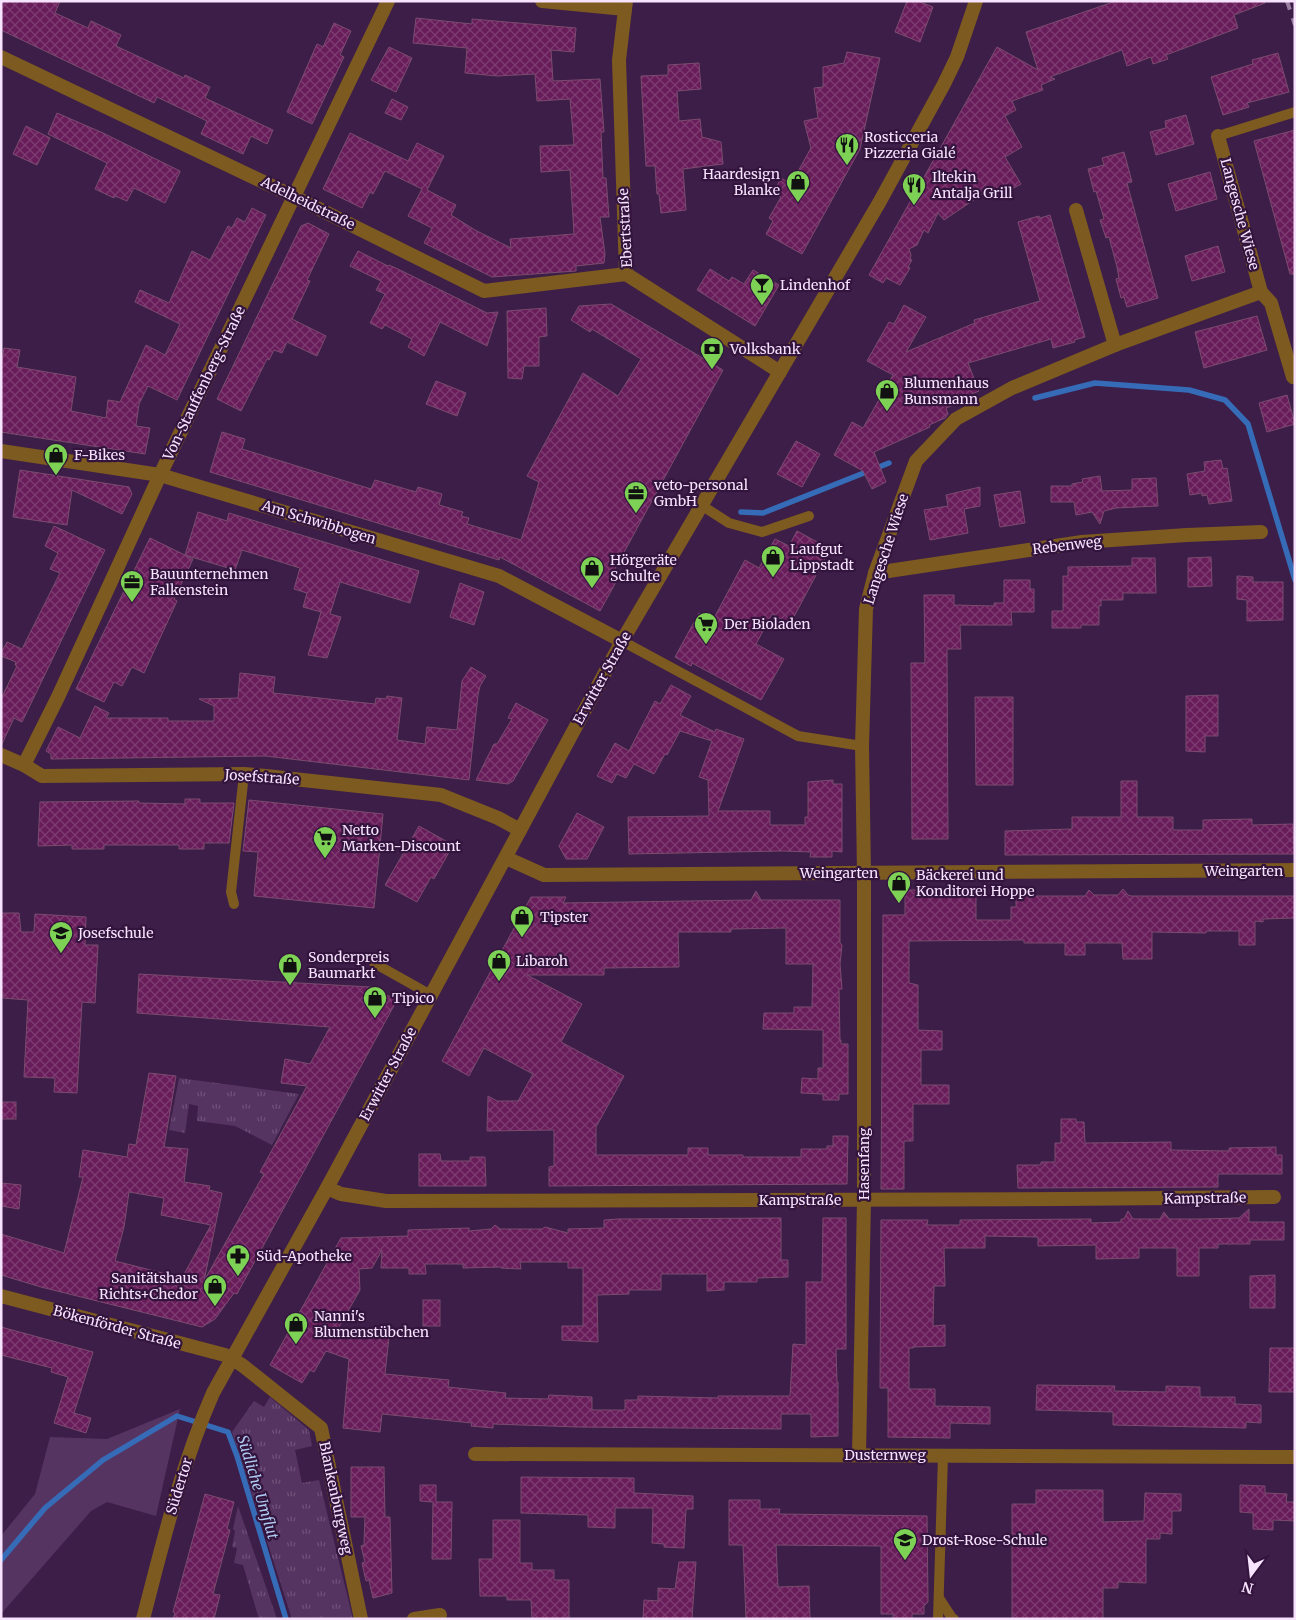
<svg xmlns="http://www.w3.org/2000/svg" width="1296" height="1620" viewBox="0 0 1296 1620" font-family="Merriweather,serif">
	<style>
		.grass { fill: url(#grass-tufts) }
		.park { fill: #563462 }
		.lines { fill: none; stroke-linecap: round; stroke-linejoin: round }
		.stream { stroke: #366cb7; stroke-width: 5.5 }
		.building { fill: url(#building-cross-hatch); stroke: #7b4b6f; fill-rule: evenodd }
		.service { stroke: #7c5a20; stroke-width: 10 }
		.minor { stroke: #7c5a20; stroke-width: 14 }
		.tertiary { stroke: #7c5a20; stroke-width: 14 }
		.rail { stroke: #977da0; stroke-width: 4; stroke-dasharray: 9 9; stroke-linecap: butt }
		.labels { text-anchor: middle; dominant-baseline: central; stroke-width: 4.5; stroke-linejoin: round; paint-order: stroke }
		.poi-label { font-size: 14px; fill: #f7e3fe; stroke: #32143d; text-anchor: start }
		.street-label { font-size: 14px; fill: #f7e3fe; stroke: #32143d }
		.water-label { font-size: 15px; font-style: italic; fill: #afcbf3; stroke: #32143d }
	</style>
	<defs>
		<pattern id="grass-tufts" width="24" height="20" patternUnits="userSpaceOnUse" patternTransform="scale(1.25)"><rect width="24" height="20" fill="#563462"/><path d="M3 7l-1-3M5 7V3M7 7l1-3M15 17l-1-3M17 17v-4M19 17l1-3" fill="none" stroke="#6f517a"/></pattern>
		<pattern id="building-cross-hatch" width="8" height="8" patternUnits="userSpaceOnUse" patternTransform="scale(1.25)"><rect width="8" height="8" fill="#681c59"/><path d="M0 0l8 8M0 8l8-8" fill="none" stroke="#7e3d72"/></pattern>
	</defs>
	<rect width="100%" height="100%" fill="#3d1e48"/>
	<!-- grass -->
	<g class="grass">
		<path d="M179,1078L299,1094L272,1145L235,1126L197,1121L198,1106L189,1104L185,1133L169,1130Z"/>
		<path d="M270,1397L309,1430L312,1446L295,1450L302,1483L319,1480L353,1619H292L232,1432L254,1401L264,1407Z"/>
		<path d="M238,1506L277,1619H259L243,1565L234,1563L237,1548L232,1547L235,1531L233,1529Z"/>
	</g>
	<!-- park -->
	<path class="park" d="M180,1409L156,1516L107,1502L91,1511L1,1614V1536L35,1494L50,1437L107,1439Z"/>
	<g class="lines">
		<!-- stream -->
		<g class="stream">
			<path d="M1035,398L1095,383L1189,390L1225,400L1248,424L1295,580"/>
			<path d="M741,512L763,513L889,463"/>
			<path d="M1,1560L45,1508L103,1460L177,1416L228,1432L237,1456L286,1619"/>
		</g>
	</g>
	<!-- building -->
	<g class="building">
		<path d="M1,1H60L55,13L88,28L91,21L121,35L116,46L184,78L185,75L210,87L205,98L273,130L267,144L251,136L243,154L201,134L207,121L157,97L154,103L1,30Z"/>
		<path d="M907,1H917L933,7L920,42L895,32Z"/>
		<path d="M1116,1H1265V3L1234,15L1238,28L1166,55L1168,59L1153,64L1151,57L1127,66L1122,50L1050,77L1055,79L1041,85L1043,90L1012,101L1016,110L1005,116L1022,147L1005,157L1021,184L999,196L993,187L944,220L938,213L928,233L924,230L917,245L909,249L911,255L910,259L912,260L908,267L910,268L900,285L886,278L883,283L869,275L997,47L1038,70L1026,32Z"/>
		<path d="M416,18L472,24V19L576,28L574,52L551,50L553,81L600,79L604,132H601L603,178H606L609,217H600L605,254L604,263L576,266V271L492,277L424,243L432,228L408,216L422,189L385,171L373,194L370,192L362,208L323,189L350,133L408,161L417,143L444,156L427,190L456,205L451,215L475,230L511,248L510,239L574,234L570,170L541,172L540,146L574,145L570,99L537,101L535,74L497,76L465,73L467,48L413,43Z"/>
		<path d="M334,23L351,31L340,55L344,57L312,124L287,112L317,44L323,47Z"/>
		<path d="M389,47L412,58L396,92L371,80Z"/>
		<path d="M847,52L880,58L860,149L802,254L766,234L773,221L769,218L781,197L773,194L781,178L791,184L811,148L804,121L818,118L814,88L823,87V67L844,63Z"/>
		<path d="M1278,53L1289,92L1247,103L1249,107L1223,115L1211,77L1253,64L1252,60Z"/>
		<path d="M699,63L701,89L677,91L679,121L700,119L702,137L721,142L723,164L683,169L686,210L661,213L659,194H657L655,166H646L641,76L668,75V65Z"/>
		<path d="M392,99L408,107L401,120L385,113Z"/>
		<path d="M57,113L103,133L180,171V172L165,203L134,188L127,201L115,196L114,198L95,189L107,163L48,134Z"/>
		<path d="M1186,115L1194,144L1156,155L1150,132L1166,128L1165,121Z"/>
		<path d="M26,126L50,138L37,165L13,154Z"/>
		<path d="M1295,130V274H1290L1254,141Z"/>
		<path d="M1124,152L1132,182L1127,183L1158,298L1127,307L1124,297L1121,298L1116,279L1119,278L1117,267L1109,237L1106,238L1100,220L1104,219L1096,191L1094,192L1088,169L1104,165L1102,158Z"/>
		<path d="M1210,172L1217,199L1176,211L1168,184Z"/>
		<path d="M252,208L266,215L177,400L148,386L139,404L136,426L150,428L145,454L1,432V368L4,348L20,350L17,367L76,377L71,411L106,418L108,400L120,402L146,345L165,355L180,324L135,302L140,290L169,303L192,251L210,260L228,226L232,228L237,218L245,222Z"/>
		<path d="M1050,215L1085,337L1074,340L1075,342L1053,348L1051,339L968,363L979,391L964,397L966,400L946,408L948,414L945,418L929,425L930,427L874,452L886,482L872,489L863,471L834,455L852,422L863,428L893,375L867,361L889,322L894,324L904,305L926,317L906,352L975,323L974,320L1040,301L1018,222L1039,216L1040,218Z"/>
		<path d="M308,223L329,234L307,280L310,281L292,319L326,336L317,356L287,342L282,353L274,350L269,360L267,359L241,411L217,399L301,226Z"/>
		<path d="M1218,246L1225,272L1192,281L1185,256Z"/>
		<path d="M358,251L388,266L389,265L400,270L487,313L498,312L487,346L440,322L424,356L408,347L412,339L385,325L382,329L370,323L385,294L376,290L381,281L350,266Z"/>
		<path d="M710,269L729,281L732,277L744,284L753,270L779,285L755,326L697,290Z"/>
		<path d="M611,304L723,370L610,578L616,582L600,611L500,557L499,560L210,472L222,432L245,439L242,449L371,489L375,480L416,492L418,487L442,494L439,505L463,512L461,516L469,518L467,524L521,540L539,482L527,476L583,373L618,396L641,359L592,329L590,332L571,320L579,306Z"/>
		<path d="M546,308L547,336L539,337V366H524L522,379L508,378L507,311Z"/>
		<path d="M1257,316L1267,350L1204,368L1195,332Z"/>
		<path d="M436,381L466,393L457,416L426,404Z"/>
		<path d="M1287,395L1295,424L1267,432L1259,403Z"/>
		<path d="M796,441L820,454L802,487L777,474Z"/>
		<path d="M1221,460L1223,469L1227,468L1232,501L1209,504L1207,495L1202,496V493L1190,495L1187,474L1205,471L1204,462Z"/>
		<path d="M20,470L129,487L132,494L122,514L72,490L67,525L13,517Z"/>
		<path d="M1100,476L1102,491L1132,490V479L1156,478L1158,506L1116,508L1104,511L1100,524L1092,512L1076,515L1074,502H1051V486H1072V484L1083,482L1082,479Z"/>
		<path d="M980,487V506L964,509L968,533L930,540L924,510L948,506L946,495Z"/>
		<path d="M1020,491L1025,523L1000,527L994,495Z"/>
		<path d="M198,512L227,521L229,513L419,571L410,603L340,582L330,614L341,617L327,658L308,655L321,612L303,607L307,593L294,589L300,568L242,550L235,570L185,555Z"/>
		<path d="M54,526L105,550L22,722L14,718L1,746V699L17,666L15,665L16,662L1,656V653L7,642L22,649L60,573L50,569L58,553L45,546Z"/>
		<path d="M797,531L830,549L790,624L772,614L756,644L784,659L761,700L692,663L691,666L675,657L699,613L713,620L745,560L759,568L775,539L789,546Z"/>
		<path d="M150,538L193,559L174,599L177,601L144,673L132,667L122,686L114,682L104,702L76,689Z"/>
		<path d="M1211,557L1212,586L1188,587V558Z"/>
		<path d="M1132,558H1155L1156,593H1123V600H1101V606L1099,605V625H1081V628H1052V611H1063V576H1068V567L1132,566Z"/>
		<path d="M1237,576L1253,577V582H1283V620L1247,621V600L1237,599Z"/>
		<path d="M1004,580H1030V589H1034V612H1011L1012,625H960L961,649H947L948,839H912L911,663H925L924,595H954V605L994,606V603H1004Z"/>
		<path d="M460,583L484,592L474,625L450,617Z"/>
		<path d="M471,667L486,676L480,686L478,695L469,780L265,756L51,759V754L46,751L58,727L80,738L95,706L109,713L106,718H168V721H214V706L199,699L238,698L240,673L275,677L273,693L375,704L376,698L386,699L387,696L402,698L397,740L425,744L427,727L457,730L462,681Z"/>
		<path d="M671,685L691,696L680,715L715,732L716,729L744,739L718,811H770V825H805V817H808V782L833,780V784H842V852L832,851V857H810L811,852L783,851L629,854L628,817L709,816L708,780L699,777L712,741L680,731L667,755L665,754L654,774L634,764L626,778L617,774L612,783L597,776L615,743L629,751L655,701L660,704Z"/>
		<path d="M1218,695V736H1205V752L1186,751V696Z"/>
		<path d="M975,697H1013V785H976Z"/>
		<path d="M516,703L548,720L513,781L508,784L476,780L494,744H497L512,719L508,718Z"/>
		<path d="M1121,781H1137V817H1173V830H1203V820L1252,819V825L1293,824L1294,854L1005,855V831L1072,829V817H1121Z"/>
		<path d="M185,799H200V803H234L229,843H204V849H179V845H104V849H72V845L38,846L40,802L139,801V803L185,804Z"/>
		<path d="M249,800L383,814L374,908L254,896L258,852L243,851Z"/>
		<path d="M577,813L604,827L587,859H566L559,846Z"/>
		<path d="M419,826L453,845L434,879L431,877L417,902L385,885Z"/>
		<path d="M1123,889L1128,895L1131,896H1295V918L1263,919V922L1255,921V945H1239V931H1206V933L1152,932V959H1123L1122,943H1085V955H1065V943H1024V940L909,941V983L918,985V1030L942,1031V1050H921V1085H949V1104H913V1141H904V1189H881L883,915H905V890H976V920H1011V907H1016V896H1085L1089,890L1094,895H1118Z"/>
		<path d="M756,891L761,900H840V943L842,945L840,964L842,989H839L840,1040H841V1044H848V1094H839V1100H823V1094L801,1093L802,1078L818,1079V1068H823V1030L763,1029L764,1013H794V1007H812L813,964H786V928L731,929V932H678L679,967L604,968V975H527L582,1004L561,1042L624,1076L596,1127V1155H688V1148H708V1155H743V1157H801V1149H827V1146H833V1136H848L847,1184L549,1186V1167L554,1166V1130L487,1131L488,1096L497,1101H518L533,1074L484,1048L469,1076L442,1061L531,897H566L563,903L751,900Z"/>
		<path d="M1,913H19L21,932H34L35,914L86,917L85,945H98L95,1003L82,1002L77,1093L54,1092L55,1078L24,1077L28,1000L3,998V995H1Z"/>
		<path d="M139,974L370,987L397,1000L237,1294L234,1293L215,1319L202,1327L41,1287L1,1275V1234L64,1253L83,1177H79L83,1150L127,1157L129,1144L136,1145L149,1073L176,1076L164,1147L188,1149L184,1182L210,1186L209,1190L222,1193L204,1281L264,1174L260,1172L307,1086L281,1083L285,1059L310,1064L330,1027L137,1013ZM129,1192L164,1198L161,1215L211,1225L182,1278L115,1261L124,1227Z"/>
		<rect x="1" y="1102" width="15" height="17"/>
		<path d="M1061,1119H1076V1122H1084L1085,1143L1171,1142V1150L1229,1151V1148L1276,1147V1155H1282V1174H1218V1187L1018,1188L1017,1165H1041V1162H1055V1143H1061Z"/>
		<path d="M419,1154H440L441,1161H470V1157H485L486,1186H419Z"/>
		<path d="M1,1183L21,1185L19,1209L1,1206Z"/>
		<path d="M1249,1209V1222H1284V1240H1250V1244H1218V1248H1199V1276H1177V1248H1139V1258L1096,1259V1245L1038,1246V1237L985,1236V1248H944L945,1286H934L933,1326L945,1325V1346L913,1347V1348H909V1389H935V1406L990,1407V1424L950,1423V1438L888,1437V1388H880L881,1220H928L927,1225H960V1220L1091,1219V1223L1121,1222V1219H1124L1128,1211L1133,1219H1160L1164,1212L1169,1219H1201L1239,1218Z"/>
		<path d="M781,1218V1260H788V1277L757,1278V1282H724V1290L707,1291V1274H661V1290H629V1294L597,1295L598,1342L562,1340V1326H583V1268H568V1262H520L521,1269L501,1268V1267L463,1268V1264H425L426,1274H409V1268H381L382,1250L372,1268L359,1269L360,1290L336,1332L389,1337L385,1374L449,1380L448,1387L506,1393L505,1398L548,1399L549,1395L592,1397V1410H625V1400H638V1396L718,1398V1396H790L793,1344L806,1345V1282H822L823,1218H846V1349H836L837,1382H838V1436L811,1437V1414H781V1429L578,1427L493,1424V1428L471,1426L472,1423L382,1414L380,1432L343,1428L349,1359L326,1351L314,1372L310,1370L302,1383L270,1365L341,1238L408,1236V1230L469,1228V1231L491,1229L495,1225L500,1229H542L545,1227L568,1233V1229L604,1228V1220L619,1219Z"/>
		<path d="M1275,1275V1308H1250V1276Z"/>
		<rect x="423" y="1300" width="17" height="26"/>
		<path d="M1,1327L93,1352L74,1413L91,1418L86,1433L54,1423L68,1377L51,1372L52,1368L1,1355Z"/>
		<path d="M1270,1348H1295V1392H1269Z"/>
		<path d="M1037,1385L1115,1386L1114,1391L1166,1392V1386L1200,1387V1397H1235V1404L1261,1405V1423L1246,1422V1428L1113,1425V1412L1036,1410Z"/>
		<path d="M351,1467H384L385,1517H390L392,1593L373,1598L369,1580L366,1581L362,1563L365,1562L361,1546L364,1545L365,1517H351Z"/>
		<path d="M521,1477L634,1478V1493L693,1496V1509H686L684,1548L664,1547V1544L652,1543L653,1508H615V1528L588,1527V1515L521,1513Z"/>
		<path d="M420,1485H436V1502H452L451,1559H432L433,1502L420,1501Z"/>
		<path d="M1240,1485L1265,1486V1493L1287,1494L1286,1502H1295V1521L1273,1520V1530L1253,1529V1513L1240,1512Z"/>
		<path d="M1036,1490H1103V1522L1144,1521L1145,1493L1181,1494V1511H1172V1534L1160,1533V1539H1146V1583L1118,1582V1588H1103V1619H1012V1504H1036Z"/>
		<path d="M205,1494L234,1502L227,1529L230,1530L213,1594L220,1595L214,1619H173L175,1613L173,1612Z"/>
		<path d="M729,1500H760V1509H780L779,1514L927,1516L928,1602L924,1606V1614H912V1619H893V1614H881V1546L776,1545L778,1587L809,1586L810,1619H746L743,1545H729Z"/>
		<path d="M493,1520H520V1563H532V1570H554V1580H569V1619H532L531,1600H507V1596H480L479,1559H493Z"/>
		<path d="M679,1562H696L692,1619H643L644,1600L658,1601V1588L675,1589Z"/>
	</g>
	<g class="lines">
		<!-- service -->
		<g class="service">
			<path d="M1218,136L1295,112"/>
			<path d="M701,505L729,523L762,532L809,516"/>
			<path d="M622,641L798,736L862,746"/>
			<path d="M234,904L231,892L244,774"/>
			<path d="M374,963L431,995"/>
			<path d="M939,1598L952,1618L954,1619"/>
			<path d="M938,1619L943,1456"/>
		</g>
		<!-- minor -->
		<g class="minor">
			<path d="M542,1L625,9"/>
			<path d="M626,1L619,60L626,274L780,372"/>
			<path d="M1,57L293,196L484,291L626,274"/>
			<path d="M1076,210L1115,345"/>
			<path d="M1261,292L1271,303L1293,377"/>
			<path d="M1,451L160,475L499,576L622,641"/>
			<path d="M875,573L1082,542L1187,535L1261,532"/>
			<path d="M1,755L24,765L42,776L244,774L266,776L441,795L498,818L520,830"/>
			<path d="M24,765L58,697L160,475L388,1"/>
			<path d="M506,858L544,875L1295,870"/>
			<path d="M327,1188L341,1194L386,1201L1065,1199L1274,1197"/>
			<path d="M232,1359L242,1365L321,1428L361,1619"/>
			<path d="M475,1454L1295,1457"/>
			<path d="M859,1455L864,1200V873L862,746L866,609L875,573L916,461L956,419L1012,388L1115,345L1261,292L1218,136"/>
			<path d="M414,1619L440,1615"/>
		</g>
		<!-- tertiary -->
		<g class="tertiary">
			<path d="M1,1296L225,1355L232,1359"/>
			<path d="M143,1619C163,1542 181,1466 213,1393L327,1188L622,641L879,203L944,84L957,57L976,1"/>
		</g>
		<!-- rail -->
		<path class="rail" d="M1287,1L1295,25"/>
	</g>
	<!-- icons -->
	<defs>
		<g id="restaurant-pin" transform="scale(1.25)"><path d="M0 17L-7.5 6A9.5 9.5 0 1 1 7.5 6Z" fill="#7dd154" stroke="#32143d"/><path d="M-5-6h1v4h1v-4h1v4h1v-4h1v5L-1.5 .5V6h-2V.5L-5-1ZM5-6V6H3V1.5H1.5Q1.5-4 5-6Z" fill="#111"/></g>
		<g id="shop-pin" transform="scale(1.25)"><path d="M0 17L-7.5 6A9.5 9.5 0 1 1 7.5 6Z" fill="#7dd154" stroke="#32143d"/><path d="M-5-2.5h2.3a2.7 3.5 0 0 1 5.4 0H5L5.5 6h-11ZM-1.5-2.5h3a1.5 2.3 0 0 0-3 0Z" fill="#111"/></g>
		<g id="bar-pin" transform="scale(1.25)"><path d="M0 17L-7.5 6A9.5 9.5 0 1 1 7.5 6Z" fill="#7dd154" stroke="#32143d"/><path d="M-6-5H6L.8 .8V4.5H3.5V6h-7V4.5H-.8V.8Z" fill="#111"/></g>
		<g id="bank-pin" transform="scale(1.25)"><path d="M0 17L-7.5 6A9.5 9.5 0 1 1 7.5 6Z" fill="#7dd154" stroke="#32143d"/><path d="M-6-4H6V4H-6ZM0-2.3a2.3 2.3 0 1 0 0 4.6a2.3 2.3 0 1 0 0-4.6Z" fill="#111"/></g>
		<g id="office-pin" transform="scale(1.25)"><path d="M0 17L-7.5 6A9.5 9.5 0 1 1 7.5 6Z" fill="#7dd154" stroke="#32143d"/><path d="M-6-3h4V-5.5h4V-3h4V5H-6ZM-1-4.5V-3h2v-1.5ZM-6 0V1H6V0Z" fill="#111"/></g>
		<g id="supermarket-pin" transform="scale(1.25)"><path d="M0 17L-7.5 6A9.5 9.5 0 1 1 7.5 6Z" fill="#7dd154" stroke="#32143d"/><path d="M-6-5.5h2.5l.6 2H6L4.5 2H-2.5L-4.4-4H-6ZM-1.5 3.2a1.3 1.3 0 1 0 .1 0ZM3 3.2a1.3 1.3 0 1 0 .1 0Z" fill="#111"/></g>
		<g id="school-pin" transform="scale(1.25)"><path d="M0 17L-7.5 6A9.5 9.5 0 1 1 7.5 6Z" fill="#7dd154" stroke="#32143d"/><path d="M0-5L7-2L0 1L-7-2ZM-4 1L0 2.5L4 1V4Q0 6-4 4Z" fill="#111"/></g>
		<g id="pharmacy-pin" transform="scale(1.25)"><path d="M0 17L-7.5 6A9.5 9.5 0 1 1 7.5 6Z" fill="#7dd154" stroke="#32143d"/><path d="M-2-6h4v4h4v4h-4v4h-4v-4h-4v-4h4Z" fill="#111"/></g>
	</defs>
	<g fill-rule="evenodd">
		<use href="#restaurant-pin" x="847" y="145"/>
		<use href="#shop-pin" x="798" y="182"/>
		<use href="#restaurant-pin" x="914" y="185"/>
		<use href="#bar-pin" x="762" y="285"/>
		<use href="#bank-pin" x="712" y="349"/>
		<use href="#shop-pin" x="887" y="391"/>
		<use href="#shop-pin" x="56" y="455"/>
		<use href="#office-pin" x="636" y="493"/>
		<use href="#shop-pin" x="773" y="557"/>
		<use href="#shop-pin" x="592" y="568"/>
		<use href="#office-pin" x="132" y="582"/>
		<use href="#supermarket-pin" x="706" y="624"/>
		<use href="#supermarket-pin" x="325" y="838"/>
		<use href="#shop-pin" x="899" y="883"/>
		<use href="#shop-pin" x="522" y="917"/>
		<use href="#school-pin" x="61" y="933"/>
		<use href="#shop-pin" x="499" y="961"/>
		<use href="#shop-pin" x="290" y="965"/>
		<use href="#shop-pin" x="375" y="998"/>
		<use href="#pharmacy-pin" x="238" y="1256"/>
		<use href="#shop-pin" x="215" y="1286"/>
		<use href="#shop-pin" x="296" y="1324"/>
		<use href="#school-pin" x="905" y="1540"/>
	</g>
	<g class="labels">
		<!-- poi labels -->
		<g class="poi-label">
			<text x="864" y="137">Rosticceria<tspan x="864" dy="16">Pizzeria Gialé</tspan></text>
			<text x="780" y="174" text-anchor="end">Haardesign<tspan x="780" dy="16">Blanke</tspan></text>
			<text x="932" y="177">Iltekin<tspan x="932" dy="16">Antalja Grill</tspan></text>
			<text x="780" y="285">Lindenhof</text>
			<text x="730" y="349">Volksbank</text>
			<text x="904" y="383">Blumenhaus<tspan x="904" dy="16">Bunsmann</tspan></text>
			<text x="74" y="455">F-Bikes</text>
			<text x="654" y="485">veto-personal<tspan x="654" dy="16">GmbH</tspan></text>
			<text x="790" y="549">Laufgut<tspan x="790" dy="16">Lippstadt</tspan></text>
			<text x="610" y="560">Hörgeräte<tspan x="610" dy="16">Schulte</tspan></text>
			<text x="150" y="574">Bauunternehmen<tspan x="150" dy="16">Falkenstein</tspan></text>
			<text x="724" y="624">Der Bioladen</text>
			<text x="342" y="830">Netto<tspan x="342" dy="16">Marken-Discount</tspan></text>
			<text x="916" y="875">Bäckerei und<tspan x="916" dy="16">Konditorei Hoppe</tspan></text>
			<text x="540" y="917">Tipster</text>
			<text x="78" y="933">Josefschule</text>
			<text x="308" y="957">Sonderpreis<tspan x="308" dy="16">Baumarkt</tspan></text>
			<text x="516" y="961">Libaroh</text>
			<text x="392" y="998">Tipico</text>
			<text x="256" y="1256">Süd-Apotheke</text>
			<text x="198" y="1278" text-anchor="end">Sanitätshaus<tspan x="198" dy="16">Richts+Chedor</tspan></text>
			<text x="314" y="1316">Nanni's<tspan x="314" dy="16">Blumenstübchen</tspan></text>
			<text x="922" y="1540">Drost-Rose-Schule</text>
		</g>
		<!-- street labels -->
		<g class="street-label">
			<text transform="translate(308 203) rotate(26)">Adelheidstraße</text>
			<text transform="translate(1240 214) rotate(75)">Langesche Wiese</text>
			<text transform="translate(625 228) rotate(-93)">Ebertstraße</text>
			<text transform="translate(204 383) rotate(-64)">Von-Stauffenberg-Straße</text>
			<text transform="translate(319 522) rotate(17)">Am Schwibbogen</text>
			<text transform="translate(1067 545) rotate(-7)">Rebenweg</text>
			<text transform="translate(886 549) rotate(-72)">Langesche Wiese</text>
			<text transform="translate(602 678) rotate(-61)">Erwitter Straße</text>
			<text transform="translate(262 777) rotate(4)">Josefstraße</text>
			<text x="1244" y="871">Weingarten</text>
			<text x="839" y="873">Weingarten</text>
			<text transform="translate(388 1074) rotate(-62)">Erwitter Straße</text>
			<text transform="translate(864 1164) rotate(-90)">Hasenfang</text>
			<text transform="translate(1205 1198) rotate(-1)">Kampstraße</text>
			<text x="800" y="1200">Kampstraße</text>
			<text transform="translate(117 1327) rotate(15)">Bökenförder Straße</text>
			<text x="885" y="1455">Dusternweg</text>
			<text transform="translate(179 1486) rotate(-73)">Südertor</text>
			<text transform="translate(336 1498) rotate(78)">Blankenburgweg</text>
		</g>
		<!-- water labels -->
		<g class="water-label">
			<text transform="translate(258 1487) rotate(73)">Südliche Umflut</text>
		</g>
	</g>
	<!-- border -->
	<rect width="1296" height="1620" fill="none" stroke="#f7e3fe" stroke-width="5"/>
	<!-- north arrow -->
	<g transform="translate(1251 1575) rotate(195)" stroke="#32143d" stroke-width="4" paint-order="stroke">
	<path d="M0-4L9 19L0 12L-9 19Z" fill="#f7e3fe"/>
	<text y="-8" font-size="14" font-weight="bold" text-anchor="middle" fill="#f7e3fe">N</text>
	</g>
</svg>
